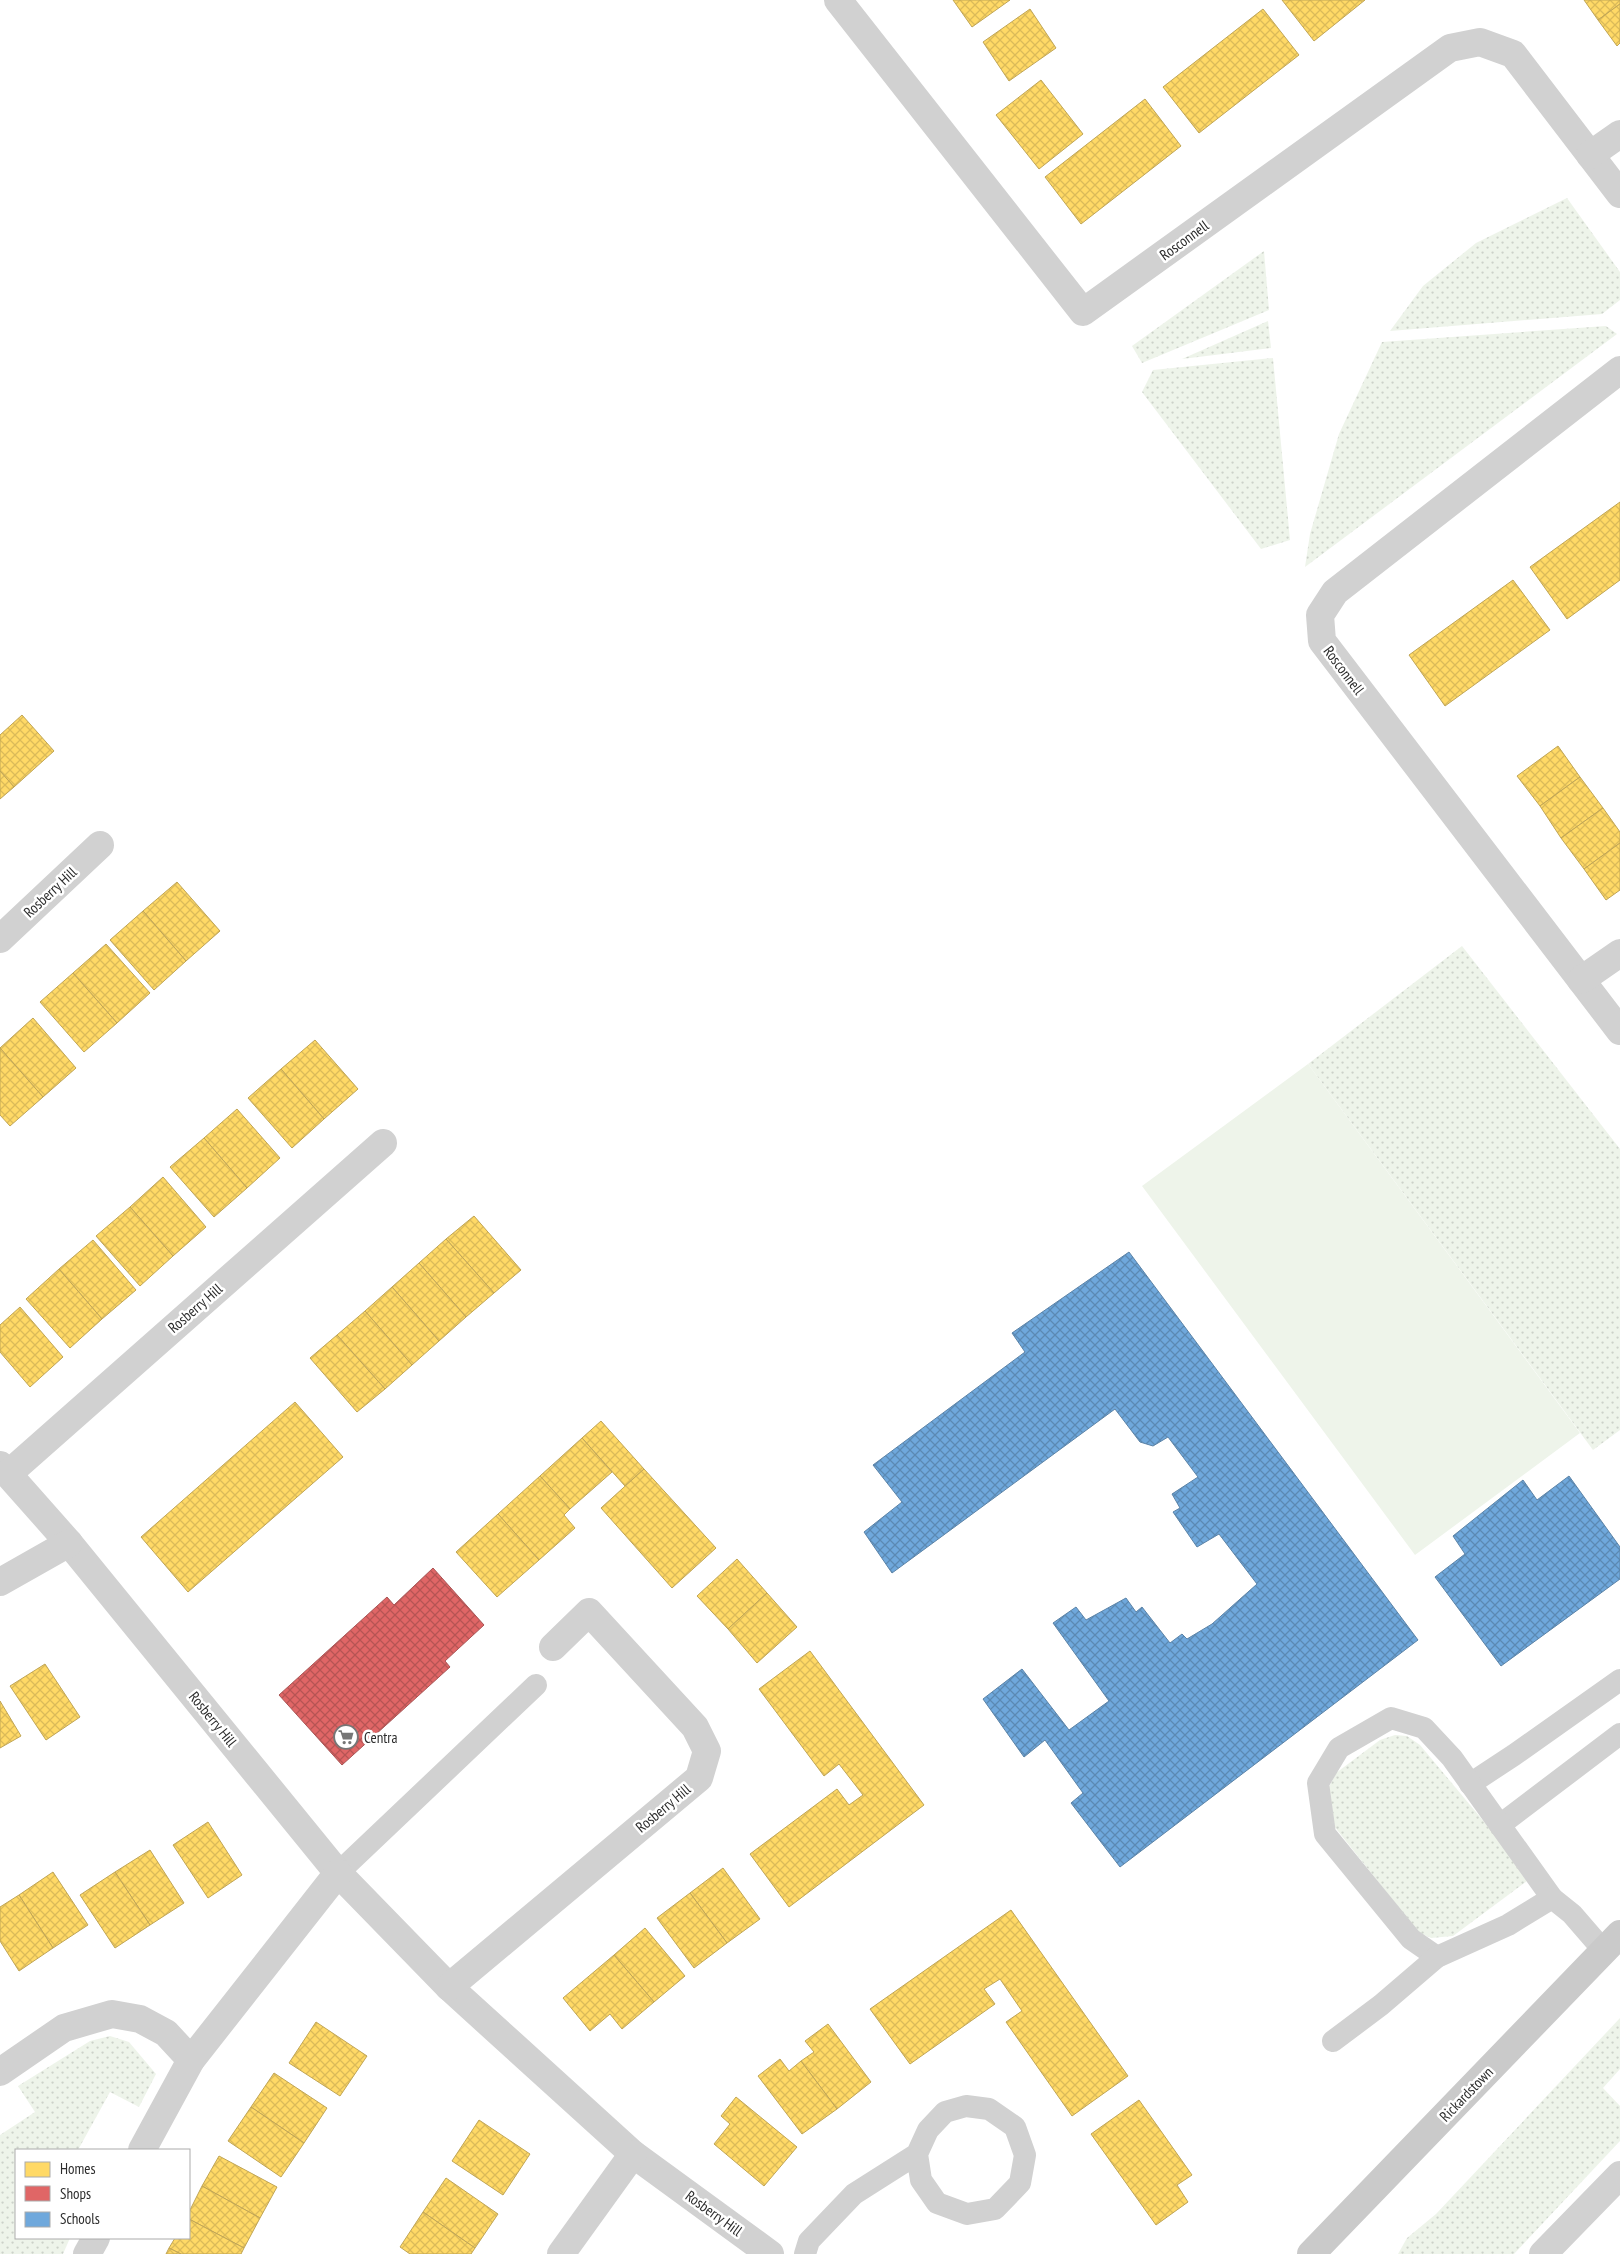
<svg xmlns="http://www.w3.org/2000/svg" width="1620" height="2254" viewBox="0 0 1620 2254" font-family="'PT Sans Narrow',sans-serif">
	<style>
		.grass { fill: url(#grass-dots) }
		.pitch { fill: #eef4ea }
		.homes { fill: url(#homes-cross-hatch); stroke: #c0a555 }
		.shops { fill: url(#shops-cross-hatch); stroke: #a55 }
		.schools { fill: url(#schools-cross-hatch); stroke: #5b83a7 }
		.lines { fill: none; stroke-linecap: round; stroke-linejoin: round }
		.lane { stroke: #d1d1d1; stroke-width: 22 }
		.street { stroke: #d1d1d1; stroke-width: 28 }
		.secondary { stroke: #cacaca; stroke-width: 28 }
		.labels { text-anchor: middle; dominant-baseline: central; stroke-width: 5; stroke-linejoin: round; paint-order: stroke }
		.street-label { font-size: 15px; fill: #2c2c2c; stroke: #fff }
		.poi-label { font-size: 15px; fill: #2c2c2c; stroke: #fff; text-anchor: start }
	</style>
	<defs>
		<pattern id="grass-dots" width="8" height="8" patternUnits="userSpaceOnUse" patternTransform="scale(1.25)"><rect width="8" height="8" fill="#eef4ea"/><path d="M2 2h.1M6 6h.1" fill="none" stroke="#ccd1c9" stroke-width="1.8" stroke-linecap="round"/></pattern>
		<pattern id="homes-cross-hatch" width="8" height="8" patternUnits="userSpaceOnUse" patternTransform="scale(1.25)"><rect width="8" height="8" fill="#ffd966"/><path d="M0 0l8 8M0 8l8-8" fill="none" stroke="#dbba59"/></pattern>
		<pattern id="shops-cross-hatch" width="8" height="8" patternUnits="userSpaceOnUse" patternTransform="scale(1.25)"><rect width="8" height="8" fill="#e06666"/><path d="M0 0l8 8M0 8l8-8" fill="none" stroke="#b65454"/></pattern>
		<pattern id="schools-cross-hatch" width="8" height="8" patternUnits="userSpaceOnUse" patternTransform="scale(1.25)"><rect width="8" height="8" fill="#6fa8dc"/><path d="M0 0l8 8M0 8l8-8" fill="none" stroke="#5b89b3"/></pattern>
	</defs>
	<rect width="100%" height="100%" fill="#fff"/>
	<!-- grass -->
	<g class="grass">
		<path d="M1567,198L1620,272V300L1602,314L1390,331L1423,286L1476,243Z"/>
		<path d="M1264,251L1269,310L1142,363L1132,346Z"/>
		<path d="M1268,321L1271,348L1182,359Z"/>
		<path d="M1606,326L1617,334L1305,567L1310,534L1339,434L1382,342Z"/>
		<path d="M1273,358L1290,540L1261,549L1142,392L1153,370Z"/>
		<path d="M1462,946L1620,1149V1430L1593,1450L1308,1064Z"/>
		<path d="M1395,1735L1407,1736L1420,1745L1531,1878L1453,1936L1431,1938L1418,1932L1330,1821L1326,1793L1336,1773L1380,1740Z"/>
		<path d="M1620,2018V2069L1603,2088L1620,2106V2141L1514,2254H1398L1407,2238L1436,2214Z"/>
		<path d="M110,2036L129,2042L156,2074L139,2107L110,2092L78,2150H16V2238H70L63,2254H0V2135L35,2112L18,2086L90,2041Z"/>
	</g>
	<!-- pitch -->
	<path class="pitch" d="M1308,1064L1580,1433L1415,1555L1142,1186Z"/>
	<!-- homes -->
	<g class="homes">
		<path d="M953,0H1010L972,27Z"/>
		<path d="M1282,0H1365L1314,41Z"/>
		<path d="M1584,0H1620V4L1598,20Z"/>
		<path d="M1620,4V43L1617,46L1598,20Z"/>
		<path d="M1030,9L1056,48L1009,81L983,42Z"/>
		<path d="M1263,9L1299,55L1199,133L1163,87Z"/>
		<path d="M1041,80L1083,134L1039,169L996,115Z"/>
		<path d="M1145,99L1181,146L1081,224L1045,177Z"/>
		<path d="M1620,502V580L1567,619L1530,567Z"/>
		<path d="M1513,580L1550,630L1445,706L1409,655Z"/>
		<path d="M22,715L54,751L14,787L0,771V735Z"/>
		<path d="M1558,746L1580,777L1540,806L1517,776Z"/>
		<path d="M0,771L14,787L0,799Z"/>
		<path d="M1580,777L1603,808L1561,838L1540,806Z"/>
		<path d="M1603,808L1620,832V843L1584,869L1561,838Z"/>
		<path d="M1620,843V890L1606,900L1584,869Z"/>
		<path d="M177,882L220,931L186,961L143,911Z"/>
		<path d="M143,911L186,961L154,990L110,940Z"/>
		<path d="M106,944L150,993L117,1023L73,973Z"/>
		<path d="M73,973L117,1023L84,1052L40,1002Z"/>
		<path d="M33,1018L76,1068L43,1097L0,1048Z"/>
		<path d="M315,1040L358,1089L324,1119L281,1069Z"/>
		<path d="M0,1048L43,1097L10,1126L0,1115Z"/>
		<path d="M281,1069L324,1119L292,1148L248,1098Z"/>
		<path d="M237,1109L280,1158L247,1188L204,1138Z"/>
		<path d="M204,1138L247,1188L214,1217L170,1167Z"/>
		<path d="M163,1177L206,1227L173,1256L130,1207Z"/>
		<path d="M130,1207L173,1256L140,1286L96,1236Z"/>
		<path d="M474,1216L521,1270L494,1293L446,1239Z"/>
		<path d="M446,1239L494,1293L466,1317L419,1263Z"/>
		<path d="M93,1240L136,1290L102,1319L59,1269Z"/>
		<path d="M419,1263L466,1317L439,1341L392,1287Z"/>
		<path d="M59,1269L102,1319L70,1348L26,1299Z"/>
		<path d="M392,1287L439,1341L412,1365L365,1311Z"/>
		<path d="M20,1307L63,1357L30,1387L0,1352V1325Z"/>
		<path d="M365,1311L412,1365L385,1389L337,1335Z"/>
		<path d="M337,1335L385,1389L357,1412L310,1358Z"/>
		<path d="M295,1402L343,1457L188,1592L141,1537Z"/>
		<path d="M601,1421L644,1469L625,1486L582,1438Z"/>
		<path d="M582,1438L612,1472L570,1509L540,1476Z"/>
		<path d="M644,1469L716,1548L672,1588L601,1508Z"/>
		<path d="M540,1476L570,1509L564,1515L575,1528L539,1560L498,1514Z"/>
		<path d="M498,1514L539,1560L497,1597L456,1552Z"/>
		<path d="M737,1559L767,1593L728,1629L697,1596Z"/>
		<path d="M767,1593L797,1627L757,1663L728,1629Z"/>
		<path d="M810,1651L924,1805L789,1907L750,1854L837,1789L849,1805L863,1795L839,1764L824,1776L759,1689Z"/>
		<path d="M45,1664L80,1717L46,1740L10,1686Z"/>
		<path d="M0,1701L21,1736L0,1748Z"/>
		<path d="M208,1822L242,1875L208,1898L173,1845Z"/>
		<path d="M150,1850L184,1903L150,1925L115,1872Z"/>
		<path d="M723,1868L760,1919L727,1943L690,1893Z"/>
		<path d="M53,1872L88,1925L53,1948L19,1895Z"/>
		<path d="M115,1872L150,1925L115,1948L80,1895Z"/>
		<path d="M690,1893L727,1943L694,1968L657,1918Z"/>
		<path d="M19,1895L53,1948L19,1971L0,1941V1907Z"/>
		<path d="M1011,1910L1128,2076L1072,2116L1006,2022L1022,2011L1000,1979L984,1989L995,2004L910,2064L870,2009Z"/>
		<path d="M645,1928L685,1976L654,2002L614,1955Z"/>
		<path d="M614,1955L654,2002L622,2029L610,2014L590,2031L563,1998Z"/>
		<path d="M316,2022L367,2056L340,2096L289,2063Z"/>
		<path d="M828,2024L871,2082L837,2109L801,2061L814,2052L805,2041Z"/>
		<path d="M780,2059L789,2071L801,2061L837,2109L802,2134L758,2076Z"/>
		<path d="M274,2073L327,2108L304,2143L251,2107Z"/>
		<path d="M736,2097L797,2147L764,2186L714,2144L730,2124L721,2116Z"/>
		<path d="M1139,2100L1192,2175L1177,2185L1188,2202L1156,2225L1091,2134Z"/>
		<path d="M251,2107L304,2143L281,2177L228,2141Z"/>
		<path d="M479,2120L530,2154L503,2195L452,2161Z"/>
		<path d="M219,2156L277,2187L260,2218L202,2186Z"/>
		<path d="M446,2178L498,2214L475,2248L423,2212Z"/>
		<path d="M202,2186L260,2218L244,2248L189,2219V2212Z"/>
		<path d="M423,2212L475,2248L471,2254H410L400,2247Z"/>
		<path d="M189,2219L244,2248L241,2254H181L169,2248L175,2238H189Z"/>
		<path d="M169,2248L181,2254H166Z"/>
	</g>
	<!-- shops -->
	<path class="shops" d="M433,1568L484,1625L445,1661L450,1667L342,1765L279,1695L387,1597L394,1605Z"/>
	<!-- schools -->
	<g class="schools">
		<path d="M1129,1252L1418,1640L1120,1867L1071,1803L1083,1793L1045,1740L1024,1757L983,1699L1022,1669L1069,1730L1109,1701L1053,1623L1076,1607L1086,1620L1126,1598L1136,1612L1142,1607L1170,1643L1182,1634L1187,1639L1212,1624L1257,1584L1219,1534L1197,1547L1173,1512L1180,1508L1172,1494L1198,1477L1168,1437L1153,1446L1140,1442L1115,1409L892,1573L864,1532L902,1502L873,1465L1025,1352L1012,1333Z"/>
		<path d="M1569,1476L1620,1547V1579L1501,1666L1435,1577L1465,1554L1453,1536L1523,1480L1537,1500Z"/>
	</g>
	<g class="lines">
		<!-- lane -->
		<g class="lane">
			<path d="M1470,1784L1514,1755L1620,1680"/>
			<path d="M1500,1825L1620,1734"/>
			<path d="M338,1873L536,1685"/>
			<path d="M1437,1957L1411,1939L1325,1834L1318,1783L1339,1748L1391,1718L1424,1728L1452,1758L1552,1898"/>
			<path d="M1333,2041L1381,2005L1437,1957L1508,1925L1552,1898L1572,1914L1604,1951"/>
			<path d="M805,2254L809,2241L854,2194L917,2154L928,2130L945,2112L966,2106L989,2109L1015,2127L1025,2155L1020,2183L995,2209L967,2214L937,2203L921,2180L917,2154"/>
		</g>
		<!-- street -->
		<g class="street">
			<path d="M838,0L1083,312L1450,48L1480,42L1513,54L1620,194"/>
			<path d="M1590,155L1620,134"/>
			<path d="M1620,370L1335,592L1320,615L1322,641L1620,1031"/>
			<path d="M0,939L100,845"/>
			<path d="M1581,980L1620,953"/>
			<path d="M0,1465L69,1543L338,1873L449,1987L633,2154L770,2254"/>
			<path d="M8,1474L383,1143"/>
			<path d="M0,1582L69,1543"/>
			<path d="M449,1987L699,1778L707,1751L695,1727L589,1612L553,1647"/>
			<path d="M0,2072L64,2028L112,2014L140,2019L166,2033L191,2060"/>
			<path d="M142,2150L191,2060L338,1873"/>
			<path d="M87,2254L96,2238"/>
			<path d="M561,2254L633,2154"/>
			<path d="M1543,2254L1620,2175"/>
		</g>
		<!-- secondary -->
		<path class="secondary" d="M1311,2254L1620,1934"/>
	</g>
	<!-- icons -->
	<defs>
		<g id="supermarket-ring" transform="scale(1.25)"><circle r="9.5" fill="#fff" stroke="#767676" stroke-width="1.5"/><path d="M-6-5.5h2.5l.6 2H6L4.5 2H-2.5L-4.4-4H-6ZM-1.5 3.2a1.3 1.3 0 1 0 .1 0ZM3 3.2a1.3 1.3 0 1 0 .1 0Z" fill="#767676"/></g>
	</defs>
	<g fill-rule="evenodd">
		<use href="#supermarket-ring" x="346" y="1737"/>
	</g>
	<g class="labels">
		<!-- street labels -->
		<g class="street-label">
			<text transform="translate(1184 240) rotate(-36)">Rosconnell</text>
			<text transform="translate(1344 670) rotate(53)">Rosconnell</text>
			<text transform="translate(50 892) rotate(-43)">Rosberry Hill</text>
			<text transform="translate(195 1308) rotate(-41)">Rosberry Hill</text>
			<text transform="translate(213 1719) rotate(51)">Rosberry Hill</text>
			<text transform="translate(663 1808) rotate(-40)">Rosberry Hill</text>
			<text transform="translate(1466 2094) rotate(-46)">Rickardstown</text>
			<text transform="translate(714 2213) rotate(36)">Rosberry Hill</text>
		</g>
		<!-- poi labels -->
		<g class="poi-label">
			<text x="364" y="1737">Centra</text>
		</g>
	</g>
	<!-- legend -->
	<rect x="15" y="2149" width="175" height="90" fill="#ffffff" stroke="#ababab"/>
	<rect x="25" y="2162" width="25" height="15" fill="#ffd966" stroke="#ababab"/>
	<text x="60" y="2174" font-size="15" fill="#2c2c2c">Homes</text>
	<rect x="25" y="2186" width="25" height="15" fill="#e06666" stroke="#ababab"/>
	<text x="60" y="2199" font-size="15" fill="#2c2c2c">Shops</text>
	<rect x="25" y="2212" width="25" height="15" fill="#6fa8dc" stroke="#ababab"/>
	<text x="60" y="2224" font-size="15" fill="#2c2c2c">Schools</text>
</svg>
